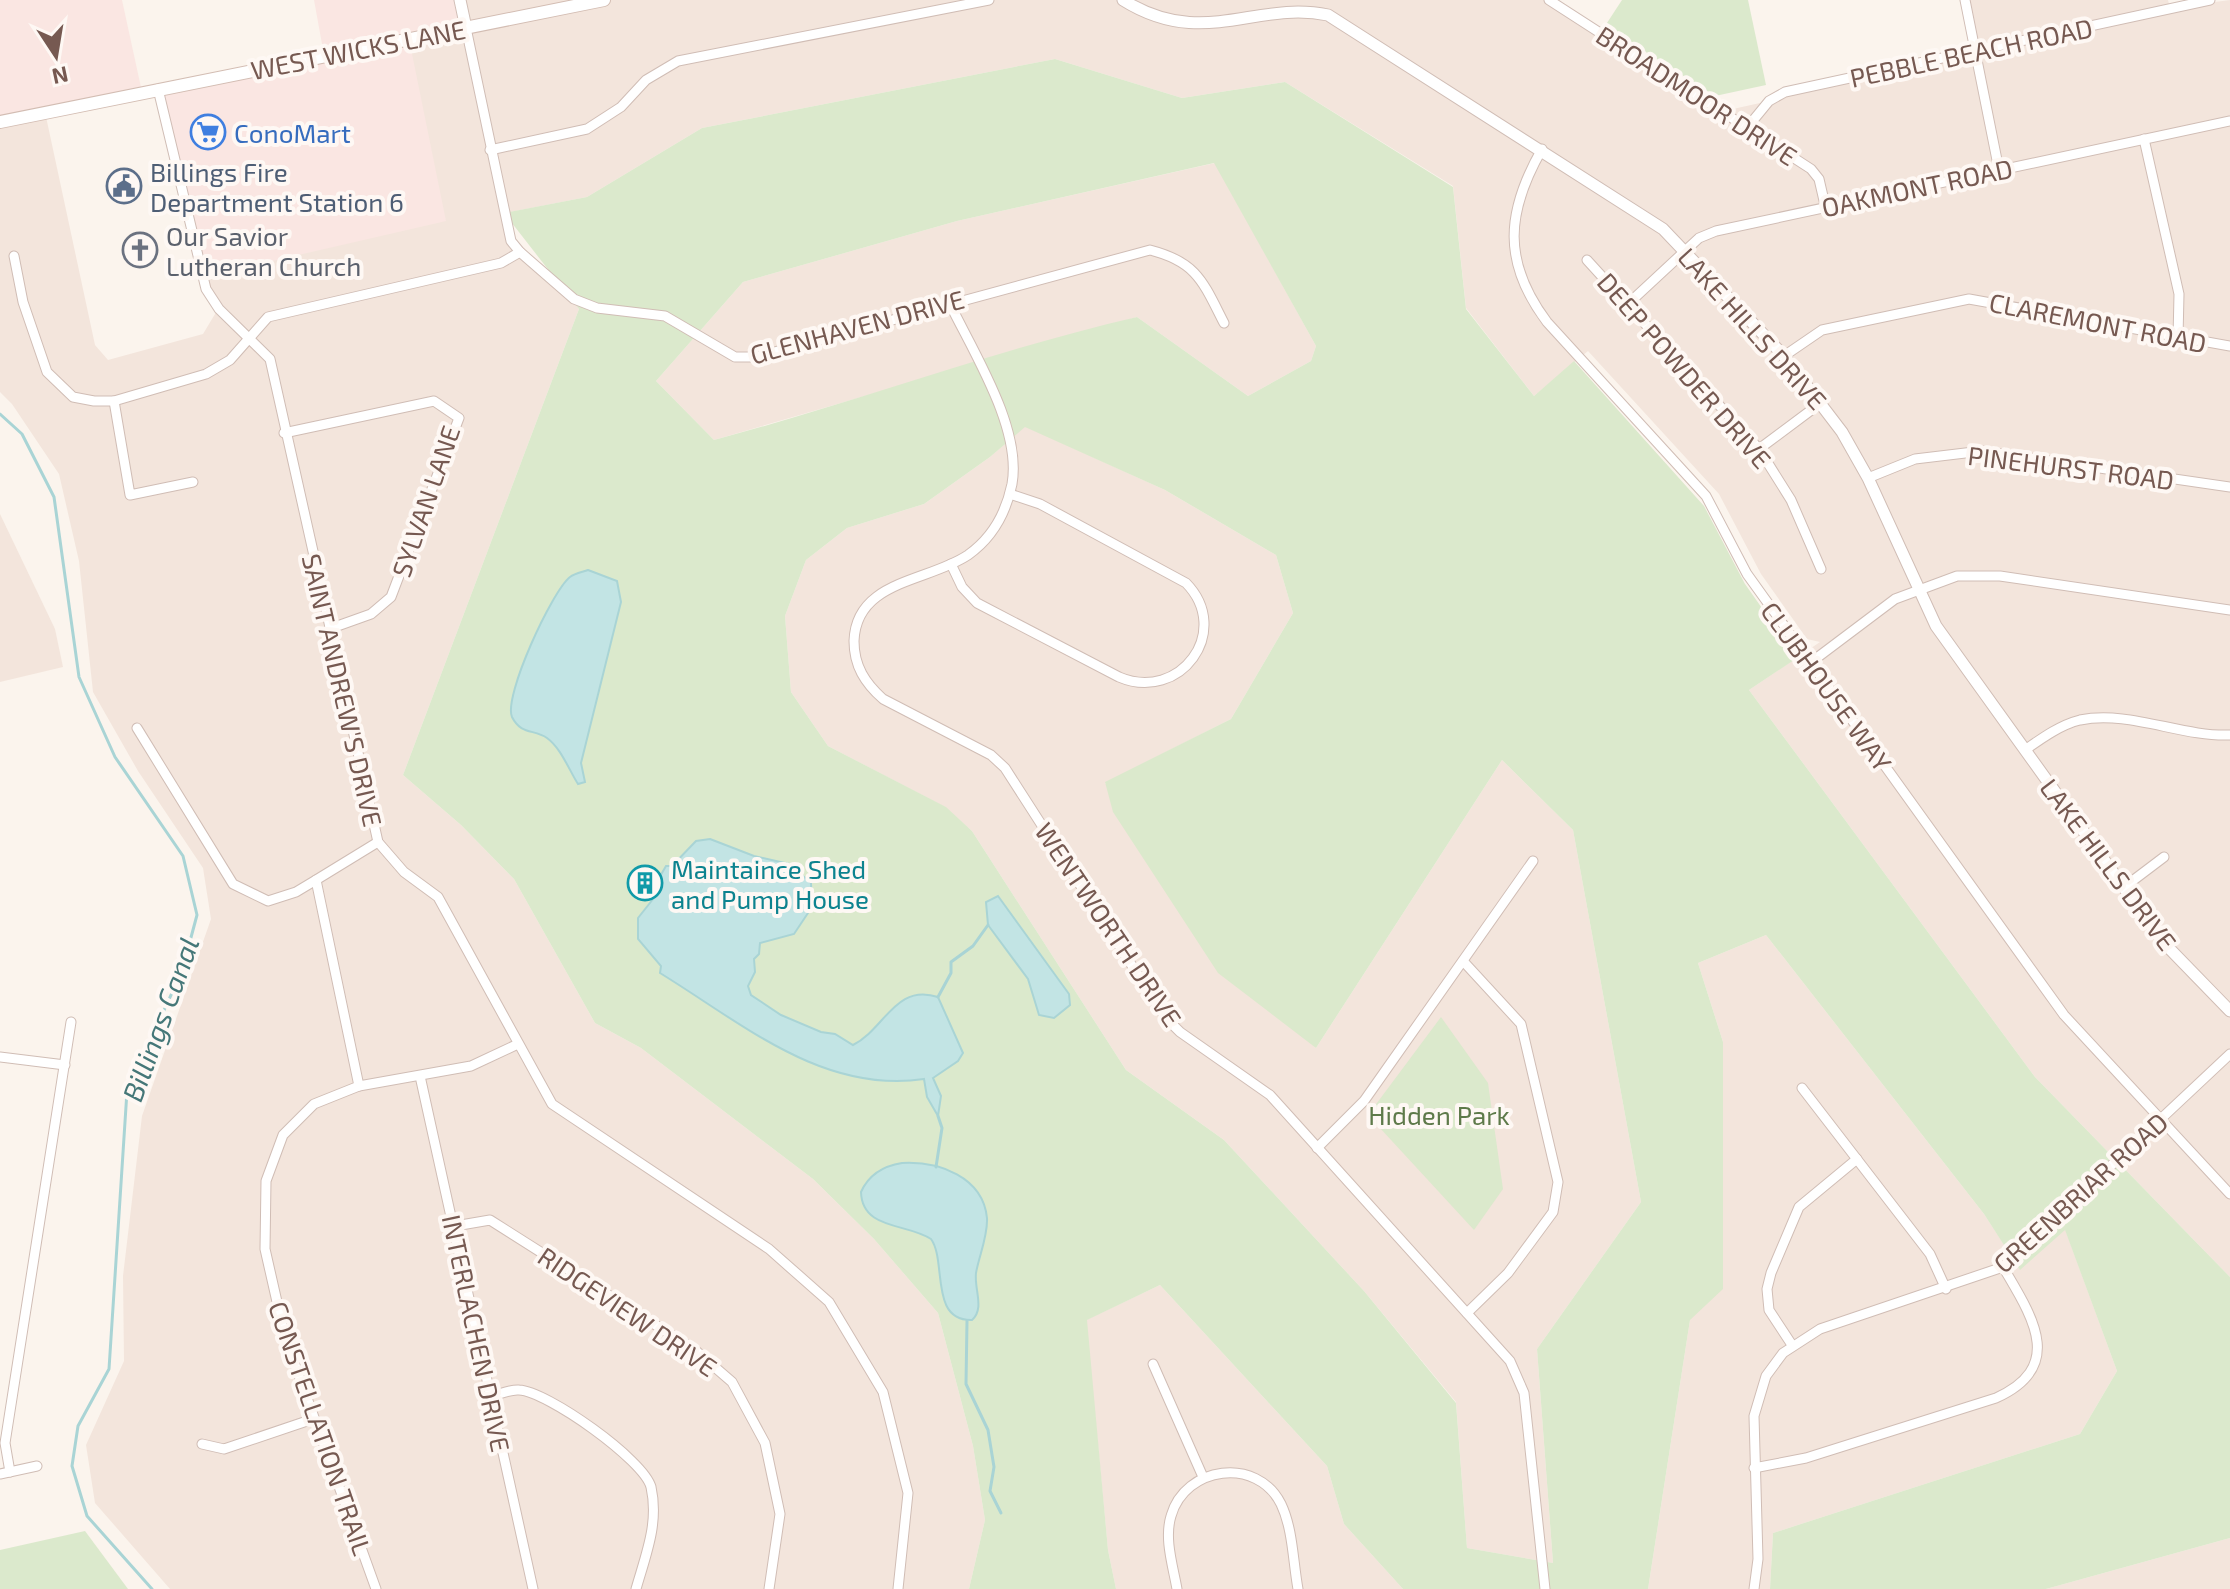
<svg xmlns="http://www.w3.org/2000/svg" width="2230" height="1589" viewBox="0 0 2230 1589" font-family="'Exo 2',sans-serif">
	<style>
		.residential { fill: #f3e5dc }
		.commercial { fill: #fae6e2 }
		.green { fill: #dbe9cc; fill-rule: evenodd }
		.water { fill: #c2e4e4; stroke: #a9d4d5; stroke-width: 2 }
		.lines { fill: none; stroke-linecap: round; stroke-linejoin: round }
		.stream { stroke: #a9d4d5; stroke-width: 3 }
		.minor-casing { stroke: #d0bdb5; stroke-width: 11 }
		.tertiary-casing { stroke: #d0bdb5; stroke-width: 13 }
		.secondary-casing { stroke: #d3bdb3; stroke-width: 14 }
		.minor { stroke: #fff; stroke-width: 9 }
		.tertiary { stroke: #fff; stroke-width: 11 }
		.secondary { stroke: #fff; stroke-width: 12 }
		.labels { text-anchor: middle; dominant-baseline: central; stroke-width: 8; stroke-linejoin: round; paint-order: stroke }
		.street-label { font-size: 26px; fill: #765951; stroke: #fef8f4 }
		.shop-label { font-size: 26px; fill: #366cbe; stroke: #fef8f4; text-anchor: start }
		.service-label { font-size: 26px; fill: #4e5e75; stroke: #fef8f4; text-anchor: start }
		.worship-label { font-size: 26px; fill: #5b616d; stroke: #fef8f4; text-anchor: start }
		.culture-label { font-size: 26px; fill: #0d838f; stroke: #fef8f4; text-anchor: start }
		.park-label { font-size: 26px; fill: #5e7a4a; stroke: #fef8f4 }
		.water-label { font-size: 28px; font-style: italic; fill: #457778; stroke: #fef8f4 }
	</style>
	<rect width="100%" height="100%" fill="#fbf4ed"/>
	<!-- residential -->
	<g class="residential">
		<path d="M460,0H1549L1724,111L1769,101L1785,92L1974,51L1964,0H2168L2170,8L2230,0V1277L2035,1077L1749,690L1820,642L1807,639L1761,574L1719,494L1588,351L1534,396L1466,308L1453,186L1285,82L1182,98L1055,59L702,128L587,197L505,213L511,241L574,299L579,309L403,775L461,825L514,879L595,1023L641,1048L813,1179L874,1239L938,1313L973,1446L985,1520L969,1589H170L95,1503L86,1445L124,1361L123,1276L142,1116L211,919L203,868L138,771L93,692L79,561L59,474L12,404L0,392V122L45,112L95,345L108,360L203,334L218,309L203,277L409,39Z"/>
		<path d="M1215,163L1316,346L1311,361L1248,396L1137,317L714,440L656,381L743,282L957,221Z"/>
		<path d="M1025,426L1165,490L1276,555L1293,613L1231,719L1105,783L1316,1048L1502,760L1573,830L1641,1202L1537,1349L1553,1563L1467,1548L1456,1402L1364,1291L1224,1140L1126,1070L972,831L945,807L828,746L791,692L785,616L806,560L847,528L924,504L990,457Z"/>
		<path d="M0,514L55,629L63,667L0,682Z"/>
		<path d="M1766,935L1984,1214L2020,1269L2065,1229L2117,1371L2080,1434L1773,1533L1770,1589H1648L1690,1320L1723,1042L1698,963Z"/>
		<path d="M1160,1285L1327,1466L1344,1524L1403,1589H1116L1108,1550L1086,1320Z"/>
		<path d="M2230,1538V1589H2046Z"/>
	</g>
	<!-- commercial -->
	<g class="commercial">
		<path d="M0,0H122L142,92L0,122Z"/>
		<path d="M314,0H460L466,28L409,39L446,221L203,277L158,89L324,55Z"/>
	</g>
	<!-- green -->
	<g class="green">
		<path d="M1622,0H1748L1766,85L1715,96L1605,26Z"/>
		<path d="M1055,59L1182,98L1285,82L1453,187L1466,309L1534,396L1574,361L1704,506L1745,584L1797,658L1749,690L2035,1077L2230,1277V1538L2046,1589H1770L1773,1533L2080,1434L2117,1371L2065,1230L2020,1270L1984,1214L1766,935L1698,963L1723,1042V1289L1690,1320L1648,1589H1403L1344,1524L1327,1466L1160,1285L1087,1320L1108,1550L1116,1589H969L985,1520L973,1446L938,1313L874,1239L813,1179L641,1048L595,1023L514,879L461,825L403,775L579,309L504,213L587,197L702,128ZM1214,163L1316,346L1311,361L1248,396L1137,317C994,350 856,402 714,440L656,381L743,282L957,221ZM1025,427L1165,490L1276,555L1293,613L1231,719L1105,782L1113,812L1218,973L1316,1048L1502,760L1573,830L1641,1202L1537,1349L1553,1563L1467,1548L1456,1403L1364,1291L1224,1140L1126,1070L972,831L946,807L828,746L791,692L785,616L806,560L847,528L924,504L990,457Z"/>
		<path d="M1441,1017L1488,1083L1503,1189L1474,1230L1368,1115Z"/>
		<path d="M85,1531L128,1589H0V1550Z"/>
	</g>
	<!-- water -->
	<g class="water">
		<path d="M588,570L617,581L621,602L581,763L585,782L578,784C569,770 561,748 547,738C534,729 521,735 512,717C503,697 552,591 570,577C575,573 583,572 588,570Z"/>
		<path d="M710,839L754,856L789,864L811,883L812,907L794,934L760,943L759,954L754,959L755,972L748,986L751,995L781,1015L821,1032L835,1034L853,1045C885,1029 895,983 938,997L963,1053L958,1061L933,1078L941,1096L938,1116L927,1097L924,1079C823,1094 743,1024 660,973L661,966L638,939V918L661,889L655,885L666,866H672L696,841Z"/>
		<path d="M998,896L1069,994L1070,1005L1054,1018L1039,1015L1028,979L988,925L986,902Z"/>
		<path d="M902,1163C939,1161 983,1177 987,1218C988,1236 979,1256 976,1273C974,1289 985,1309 972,1320C929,1321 947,1261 931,1239C907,1223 862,1230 861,1192C869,1174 883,1166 902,1163Z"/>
	</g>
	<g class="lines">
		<!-- stream -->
		<g class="stream">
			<path d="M0,414L22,434L54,497L79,677L115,757L183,856L197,915L182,971L127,1091L109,1369L78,1426L72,1466L87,1516L152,1589"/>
			<path d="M938,997L951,973V962L973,946L988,925"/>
			<path d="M936,1167L942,1128L938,1116"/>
			<path d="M967,1321L966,1384L988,1430L994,1467L990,1491L1001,1513"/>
		</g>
		<!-- minor casing -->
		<g class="minor-casing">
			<g id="minor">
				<path d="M1549,0L1811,169L1819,179L1825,205"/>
				<path d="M1965,0L1999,170"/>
				<path d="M466,28L511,241L520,252L574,299L597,308L665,316L735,357H756L1150,250C1197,262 1203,282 1224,323"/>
				<path d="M158,89L206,289L219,309L270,359L378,842L404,872L438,897L552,1104L769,1249L829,1302L883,1392L908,1493L898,1589"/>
				<path d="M1746,129L1769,101L1785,92L2210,0"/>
				<path d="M2144,139L2179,294L2178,338"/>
				<path d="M1542,149C1506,212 1502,262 1547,322L1706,496L1747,574L2064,1015L2230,1194"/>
				<path d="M490,150L587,129L621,107L646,80L678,61L989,0"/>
				<path d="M14,256L23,302L47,372L73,397L94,401H114L206,374L230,360L268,317L501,263L520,252"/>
				<path d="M1587,260L1759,449L1791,500L1821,569"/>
				<path d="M949,302C973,352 1022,428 1012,484C1006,513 992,538 968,555C928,582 856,580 854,641C854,666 865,683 883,699L991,755L1005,768L1165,1017L1180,1032L1270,1095L1510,1361L1524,1393L1545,1589"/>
				<path d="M1629,303L1699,238L1716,231L2230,121"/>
				<path d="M1784,356L1822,330L1969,299L2230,346"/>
				<path d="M114,401L130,495L193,482"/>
				<path d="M284,433L434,401L459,418L391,597L371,614L329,629"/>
				<path d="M1759,449L1822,402"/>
				<path d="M1868,478L1915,459L1982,451L2230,487"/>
				<path d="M951,564L962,587L977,603L1119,677C1180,703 1233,631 1186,583L1040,504L1010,494"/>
				<path d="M1810,663L1895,599L1957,576H2000L2230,610"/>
				<path d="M137,728L233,884L268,901L296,892L316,880"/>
				<path d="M2025,750C2042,738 2060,725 2080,720C2129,710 2181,737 2230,735"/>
				<path d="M2123,888L2164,857"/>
				<path d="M1463,961L1521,1024L1558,1182L1553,1212L1508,1273L1467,1313"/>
				<path d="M0,1057L65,1065"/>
				<path d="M420,1076L533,1589"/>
				<path d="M359,1086L316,880L378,842"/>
				<path d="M1802,1088L1930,1254L1946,1289"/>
				<path d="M1317,1148L1364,1101L1533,861"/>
				<path d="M455,1226L490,1220L695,1350L732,1382L765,1443L780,1514L769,1589"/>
				<path d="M1792,1345L1769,1310L1767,1289L1771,1273L1799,1207L1857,1159"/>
				<path d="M1153,1364L1203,1477"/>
				<path d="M489,1397C498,1395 510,1389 519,1390C547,1391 644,1460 651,1487C659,1523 646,1554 636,1589"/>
				<path d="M202,1444L224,1449L313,1419"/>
				<path d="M1754,1468L1806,1458L1996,1398C2067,1366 2031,1315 2003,1267"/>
				<path d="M10,1472L5,1443L71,1022"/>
				<path d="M0,1474L37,1466"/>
				<path d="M376,1589L285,1337L265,1249L266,1181L283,1135L314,1104L359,1086L471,1066L518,1044"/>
				<path d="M1177,1589C1173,1566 1164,1539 1171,1516C1185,1466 1257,1456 1281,1504C1293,1529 1293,1562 1298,1589"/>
				<path d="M1754,1589L1758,1559L1754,1416L1766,1376L1783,1353L1820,1329L2003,1267L2230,1054"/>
			</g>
		</g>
		<!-- tertiary casing -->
		<g class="tertiary-casing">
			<g id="tertiary">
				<path d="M460,0L466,28"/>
				<path d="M1123,0C1203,50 1255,0 1328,15L1663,229L1784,356L1842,432L1868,478L1936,626L2163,942L2230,1011"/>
			</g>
		</g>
		<!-- secondary casing -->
		<g class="secondary-casing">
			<path id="secondary" d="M0,122L604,0"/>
		</g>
		<!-- minor -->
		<use href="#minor" class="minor"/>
		<!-- tertiary -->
		<use href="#tertiary" class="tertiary"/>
		<!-- secondary -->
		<use href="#secondary" class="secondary"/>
	</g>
	<!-- icons -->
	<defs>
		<g id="supermarket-ring" transform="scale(1.8)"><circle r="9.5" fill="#fef8f4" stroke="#3f7fe0" stroke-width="1.5"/><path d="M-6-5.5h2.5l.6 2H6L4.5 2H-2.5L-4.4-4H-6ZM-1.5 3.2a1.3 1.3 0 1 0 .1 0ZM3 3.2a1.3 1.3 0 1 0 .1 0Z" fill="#3f7fe0"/></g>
		<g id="civic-ring" transform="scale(1.8)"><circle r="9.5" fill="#fef8f4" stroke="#5c6f8a" stroke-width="1.5"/><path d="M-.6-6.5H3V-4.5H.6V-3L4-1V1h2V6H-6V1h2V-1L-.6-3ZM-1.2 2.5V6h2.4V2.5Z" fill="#5c6f8a"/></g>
		<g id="church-ring" transform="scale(1.8)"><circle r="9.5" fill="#fef8f4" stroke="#6b7280" stroke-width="1.5"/><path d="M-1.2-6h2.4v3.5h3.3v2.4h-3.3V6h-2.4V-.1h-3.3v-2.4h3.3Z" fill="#6b7280"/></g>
		<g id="building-ring" transform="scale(1.8)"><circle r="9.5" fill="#fef8f4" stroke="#0f9aa8" stroke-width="1.5"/><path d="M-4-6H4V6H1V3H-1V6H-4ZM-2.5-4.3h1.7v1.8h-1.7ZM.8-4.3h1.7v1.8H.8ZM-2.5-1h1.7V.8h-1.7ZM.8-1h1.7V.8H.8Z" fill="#0f9aa8"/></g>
	</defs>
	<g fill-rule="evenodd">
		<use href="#supermarket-ring" x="208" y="132"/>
		<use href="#civic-ring" x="124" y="186"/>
		<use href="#church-ring" x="140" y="250"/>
		<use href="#building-ring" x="645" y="883"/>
	</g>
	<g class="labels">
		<!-- street labels -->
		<g class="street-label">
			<text transform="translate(358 49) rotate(-11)">WEST WICKS LANE</text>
			<text transform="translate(1971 52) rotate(-12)">PEBBLE BEACH ROAD</text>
			<text transform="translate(1697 95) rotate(33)">BROADMOOR DRIVE</text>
			<text transform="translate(1917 187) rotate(-12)">OAKMONT ROAD</text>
			<text transform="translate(2098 322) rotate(11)">CLAREMONT ROAD</text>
			<text transform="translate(857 326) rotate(-15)">GLENHAVEN DRIVE</text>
			<text transform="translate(1753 328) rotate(48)">LAKE HILLS DRIVE</text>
			<text transform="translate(1685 370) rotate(49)">DEEP POWDER DRIVE</text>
			<text transform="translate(2071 467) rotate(7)">PINEHURST ROAD</text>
			<text transform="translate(425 501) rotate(-71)">SYLVAN LANE</text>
			<text transform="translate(1827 686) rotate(54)">CLUBHOUSE WAY</text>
			<text transform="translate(343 690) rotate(77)">SAINT ANDREW'S DRIVE</text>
			<text transform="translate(2109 864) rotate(53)">LAKE HILLS DRIVE</text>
			<text transform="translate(1109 924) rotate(56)">WENTWORTH DRIVE</text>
			<text transform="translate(2080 1192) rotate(-42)">GREENBRIAR ROAD</text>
			<text transform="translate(628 1311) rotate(34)">RIDGEVIEW DRIVE</text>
			<text transform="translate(477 1333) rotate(78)">INTERLACHEN DRIVE</text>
			<text transform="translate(321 1428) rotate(71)">CONSTELLATION TRAIL</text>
		</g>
		<!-- shop labels -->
		<g class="shop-label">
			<text x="234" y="132">ConoMart</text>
		</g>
		<!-- service labels -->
		<g class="service-label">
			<text x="150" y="171">Billings Fire<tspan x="150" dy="30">Department Station 6</tspan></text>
		</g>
		<!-- worship labels -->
		<g class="worship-label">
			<text x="166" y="235">Our Savior<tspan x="166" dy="30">Lutheran Church</tspan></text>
		</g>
		<!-- culture labels -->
		<g class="culture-label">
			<text x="671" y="868">Maintaince Shed<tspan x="671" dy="30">and Pump House</tspan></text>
		</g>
		<!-- park labels -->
		<g class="park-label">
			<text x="1439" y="1114">Hidden Park</text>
		</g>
		<!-- water labels -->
		<g class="water-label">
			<text transform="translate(160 1019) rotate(-70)">Billings Canal</text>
		</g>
	</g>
	<!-- north arrow -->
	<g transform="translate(56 56) rotate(168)" stroke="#fef8f4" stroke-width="6" paint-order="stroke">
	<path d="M0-6L14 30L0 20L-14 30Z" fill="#765951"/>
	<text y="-12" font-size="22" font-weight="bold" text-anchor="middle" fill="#765951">N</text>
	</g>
</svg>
